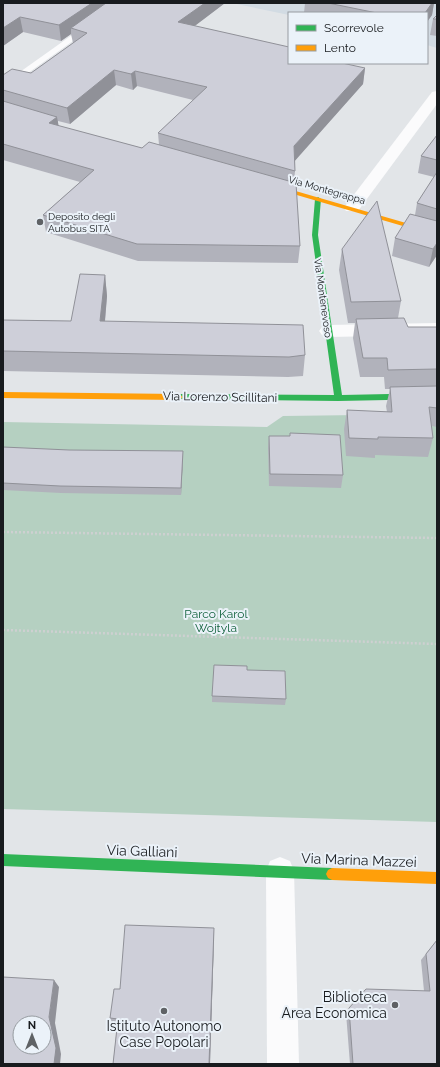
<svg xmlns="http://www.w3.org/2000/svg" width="440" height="1067" viewBox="0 0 440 1067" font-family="Raleway,sans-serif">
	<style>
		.built { fill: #d2dbe3 }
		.green { fill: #b5d0c1 }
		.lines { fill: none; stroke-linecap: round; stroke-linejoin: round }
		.path { stroke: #ced0d1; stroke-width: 2.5; stroke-dasharray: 2 2; stroke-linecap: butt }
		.lane { fill: #fbfbfc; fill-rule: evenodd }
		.street { fill: #fbfbfc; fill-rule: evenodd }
		.fast { fill: #30b455; fill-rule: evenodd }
		.slow { fill: #ff9f0a; fill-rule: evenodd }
		.wall { fill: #b1b2bb; fill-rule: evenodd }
		.shaded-wall { fill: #909198 }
		.building { fill: #cecfd9; stroke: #909198; fill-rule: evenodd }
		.poi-dot { fill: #5f6265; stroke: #ebf2f9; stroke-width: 1.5 }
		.labels { text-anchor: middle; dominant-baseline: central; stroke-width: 4; stroke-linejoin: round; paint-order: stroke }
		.far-street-label { font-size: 10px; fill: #181b1e; stroke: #ebf2f9 }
		.far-poi-label { font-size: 10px; fill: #181b1e; stroke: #ebf2f9; text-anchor: start }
		.street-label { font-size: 12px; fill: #181b1e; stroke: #ebf2f9 }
		.park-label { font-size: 12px; fill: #12623d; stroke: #ebf2f9 }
		.near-street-label { font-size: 14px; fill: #181b1e; stroke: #ebf2f9 }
		.near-poi-label { font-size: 14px; fill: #181b1e; stroke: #ebf2f9; text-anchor: end }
	</style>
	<rect width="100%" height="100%" fill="#e2e5e8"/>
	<!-- built -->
	<path class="built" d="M232,3H437V48L427,45V13H289V15Z"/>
	<!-- green -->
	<path class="green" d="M437,414V822L3,809V422L267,427L283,416Z"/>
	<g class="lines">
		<!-- path -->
		<g class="path">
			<path d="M3,532L437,538"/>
			<path d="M3,630L437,644"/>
		</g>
		<!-- lane -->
		<path class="lane" d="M117,3H126L3,91V84Z"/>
		<!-- street -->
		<g class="street">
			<path d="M437,91V104L358,211H346L344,208L346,205L432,92Z"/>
			<path d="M437,323V335L328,337L322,335L319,331L322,327L328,325Z"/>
			<path d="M280,857L290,861L294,871L299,1064H267L266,871L270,861Z"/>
		</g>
		<!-- fast -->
		<g class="fast">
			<path d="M318,197L321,199L318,235L342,395L437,393V399L338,401L176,399L175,397L179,394L334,395L312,235L315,199Z"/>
			<path d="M3,854L332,868L336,870L338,874L336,878L332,880L3,866Z"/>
		</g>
		<!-- slow -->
		<g class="slow">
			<path d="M268,183L437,232V236L266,186V184Z"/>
			<path d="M3,392L179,394L183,397L179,400L3,398Z"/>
			<path d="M332,868L437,872V884L332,880L328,878L326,874L328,870Z"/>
		</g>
	</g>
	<!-- wall -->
	<g class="wall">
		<path d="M3,3H225L194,26L289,63L365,68L363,84L295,160V171L294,182L300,246L298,263L138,261L46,232L43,215L80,182L3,160V75L31,73L73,43L71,34L61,41L23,32L3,46ZM116,85L133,90L137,86L193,100L158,133L159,145L142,148L58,126V121L70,124Z"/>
		<path d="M305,3H434L432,15L427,22V13H304Z"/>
		<path d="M437,15V36L430,35L433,19Z"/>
		<path d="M437,135V255L429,267L392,256L395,238L415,215L417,203L434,177L418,173L421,156Z"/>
		<path d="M342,249L401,301L398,318L408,327H437V427L432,426L433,438L428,457L375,455V458L346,456L344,429L347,410L387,412L386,406L390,389H385L384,377H360L353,338L355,323H348L339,270Z"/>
		<path d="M105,275L107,296L105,322L305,355L303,376L288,377L3,371V320L71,321Z"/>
		<path d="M290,433L343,475L341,488L269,486L268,448L269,436H290Z"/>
		<path d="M3,447L69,450L183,451V458L181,495L61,493L3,490Z"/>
		<path d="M247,670L286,699L285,705L212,702V696Z"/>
		<path d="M214,928V938L210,1064H113L117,1026H114L110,1018L120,989Z"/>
		<path d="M437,940V1064H350L346,1013L349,1008L424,991L421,960Z"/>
	</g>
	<!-- shaded-wall -->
	<g class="shaded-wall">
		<path d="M92,3H114L71,28V34L61,41L59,25Z"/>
		<path d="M205,3H225L179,38L178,22Z"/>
		<path d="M432,3H434L432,15L427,22V13H425Z"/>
		<path d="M20,17L23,32L3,46V28Z"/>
		<path d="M365,68L363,84L293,163L294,146Z"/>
		<path d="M114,70L116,85L70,124L67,108Z"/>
		<path d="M135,71L137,86L133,90L131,74Z"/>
		<path d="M57,117L60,133L49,123Z"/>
		<path d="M437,243V255L429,267L433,249Z"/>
		<path d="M105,275L107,296L103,342L100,321Z"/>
		<path d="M183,451V458L181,495V488Z"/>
		<path d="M214,928V938L210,1064H209Z"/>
		<path d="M54,980L59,987L55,1023L61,1054L60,1064H54L49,1017Z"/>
	</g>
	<!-- building -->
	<g class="building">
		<path d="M3,3H92L59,25L20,17L3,28Z"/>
		<path d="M106,3H205L178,22L289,47V63H342L365,68L294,146L295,171L158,133L207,87L135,71L131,74L114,70L67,108L3,90V75L12,69L31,73L87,33L71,28Z"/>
		<path d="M328,3H432L425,13H377Z"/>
		<path d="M437,15V19H433Z"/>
		<path d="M3,101L57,117L49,123L142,148L149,142L296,183L300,246L137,244L43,215L94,170L3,144Z"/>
		<path d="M437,135V160L421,156Z"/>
		<path d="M437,172V209L417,203Z"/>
		<path d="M377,201L401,301L351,302L342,249Z"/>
		<path d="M410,214L437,221V243L433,249L395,238Z"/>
		<path d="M80,274L105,275L100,321L303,325L305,355L289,357L3,351V320L71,321Z"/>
		<path d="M404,318L408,327H437V369L388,370L387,358H363L356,319Z"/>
		<path d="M437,386V408L429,407L433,438L378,437V439L349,438L347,410L392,412L390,387Z"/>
		<path d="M290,433L340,435L343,475L270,474L269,436H290Z"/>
		<path d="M3,447L69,450L183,451L181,488L60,486L3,483Z"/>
		<path d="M214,665L247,666V670L285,671L286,699L212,696Z"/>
		<path d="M125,925L214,928L209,1064H113L118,1019L110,1018L114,989H120Z"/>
		<path d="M437,940V1064H353L349,1008L366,989L430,991L426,954Z"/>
		<path d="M3,977L54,980L49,1017L56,1048L54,1064H3ZM20,1023H44V1047H20Z"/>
	</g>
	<!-- markers -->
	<g class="poi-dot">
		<circle cx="40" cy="222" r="4"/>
		<circle cx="395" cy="1005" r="4"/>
		<circle cx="164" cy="1011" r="4"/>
	</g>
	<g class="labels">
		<!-- far-street labels -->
		<g class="far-street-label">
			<text transform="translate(327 190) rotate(16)">Via Montegrappa</text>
			<text transform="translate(323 298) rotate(82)">Via Montenevoso</text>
		</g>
		<!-- far-poi labels -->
		<g class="far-poi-label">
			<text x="48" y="216">Deposito degli<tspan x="48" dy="12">Autobus SITA</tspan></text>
		</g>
		<!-- street labels -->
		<g class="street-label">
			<text transform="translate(220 397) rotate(1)">Via Lorenzo Scillitani</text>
		</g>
		<!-- park labels -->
		<g class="park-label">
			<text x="216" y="614">Parco Karol<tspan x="216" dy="14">Wojtyla</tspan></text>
		</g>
		<!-- near-street labels -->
		<g class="near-street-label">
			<text transform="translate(142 851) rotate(2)">Via Galliani</text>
			<text transform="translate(359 860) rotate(2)">Via Marina Mazzei</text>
		</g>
		<!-- near-poi labels -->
		<g class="near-poi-label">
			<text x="387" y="997">Biblioteca<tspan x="387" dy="16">Area Economica</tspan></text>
			<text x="164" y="1026" text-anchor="middle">Istituto Autonomo<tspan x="164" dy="16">Case Popolari</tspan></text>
		</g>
	</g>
	<!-- border -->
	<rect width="440" height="1067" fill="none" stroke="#181b1e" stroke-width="8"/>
	<!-- legend -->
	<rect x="288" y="12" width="140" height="52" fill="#ebf2f9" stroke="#979ca1"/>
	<rect x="296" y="25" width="20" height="6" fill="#30b455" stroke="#979ca1"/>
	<text x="324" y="32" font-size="12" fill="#181b1e">Scorrevole</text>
	<rect x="296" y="45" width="20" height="6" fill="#ff9f0a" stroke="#979ca1"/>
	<text x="324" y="52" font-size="12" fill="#181b1e">Lento</text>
	<!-- north arrow -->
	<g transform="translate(32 1035)"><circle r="19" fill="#ebf2f9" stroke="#979ca1"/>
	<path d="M0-3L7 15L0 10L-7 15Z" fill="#5f6265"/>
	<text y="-6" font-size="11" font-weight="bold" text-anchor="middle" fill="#181b1e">N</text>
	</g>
</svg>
